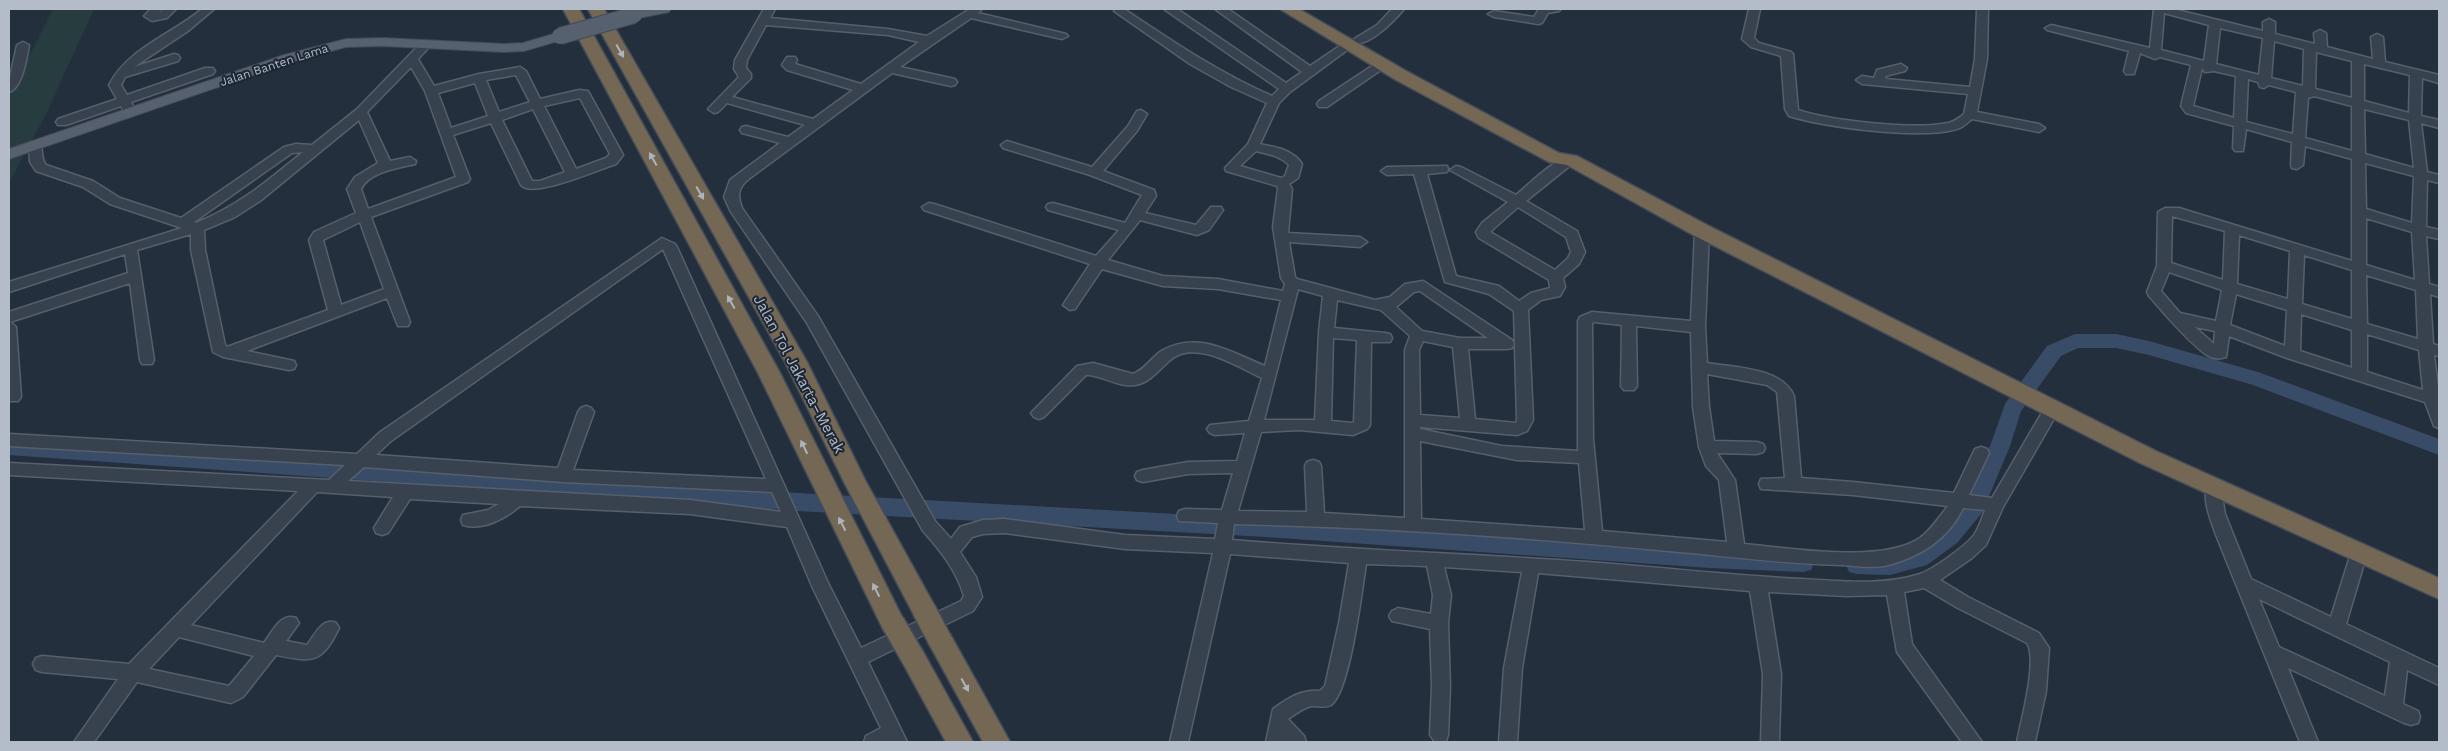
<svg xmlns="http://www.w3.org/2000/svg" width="2448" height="751" viewBox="0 0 2448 751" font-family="'Work Sans',sans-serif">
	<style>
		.green { fill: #263c3f }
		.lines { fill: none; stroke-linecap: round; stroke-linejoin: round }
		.river { fill: #394c67; fill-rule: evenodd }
		.minor-casing { stroke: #565f6c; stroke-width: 3 }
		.major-casing { stroke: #414a57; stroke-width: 2 }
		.highway-casing { stroke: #434c59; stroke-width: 3 }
		.minor { fill: #38414e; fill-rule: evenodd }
		.major { fill: #56606e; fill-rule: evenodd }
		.highway { fill: #746855; fill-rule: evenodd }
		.major-bridge-casing { stroke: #414a57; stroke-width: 18; stroke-linecap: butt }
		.highway-bridge-casing { stroke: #434c59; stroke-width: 26; stroke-linecap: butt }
		.major-bridge { stroke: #56606e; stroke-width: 16 }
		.highway-bridge { stroke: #746855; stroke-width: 23 }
		.oneway { fill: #aeb4bd }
		.labels { text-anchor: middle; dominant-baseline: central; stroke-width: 4; stroke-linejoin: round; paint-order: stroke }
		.far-street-label { font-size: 12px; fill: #b4bcc9; stroke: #1d2633 }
		.street-label { font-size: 15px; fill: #b4bcc9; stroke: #1d2633 }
	</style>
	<rect width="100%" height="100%" fill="#242f3e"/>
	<!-- green -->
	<path class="green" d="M53,9H94L47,112L9,183V97Z"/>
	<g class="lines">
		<!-- river -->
		<g class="river">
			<path d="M2075,334H2116L2149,341L2258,372L2439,439V455L2253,385L2149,355L2116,348H2078L2061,356L2021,411L2010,446L1982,513L1957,543L1927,565L1890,575L1857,574L1849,572L1846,565L1849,558L1857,556L1890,557L1912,550L1941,531L1962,508L1990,446L2005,404L2047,346Z"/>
			<path d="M9,439L798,493L1266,519L1710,550L1803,554L1811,556L1814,563L1811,570L1803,572L1710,568L1266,537L798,511L9,455Z"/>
		</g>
		<!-- minor casing -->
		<g class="minor-casing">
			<g id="minor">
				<path d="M151,9H162L159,13L164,9H176L167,18L152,21L144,16Z"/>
				<path d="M202,9H214L188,31L134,67L174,54L178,55L180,58L178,61L125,77L121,85L127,95L205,68H213L215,71L213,74L131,102L134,108L132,111H124L121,106L66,125H58L56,122L58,119L117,99L109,85C127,49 172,34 202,9Z"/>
				<path d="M764,9H775L770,18L888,29L927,36L970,9H982L978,13L1066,34L1068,36L1062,39L971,18L900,67L955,79L957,82L955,85L951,86L892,73L750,178C738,187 737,195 742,208L818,316L935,521L951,539L960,527L983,520L1004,519L1125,535L1215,539L1218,523L1179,521L1177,516L1179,511L1185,509L1222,510L1233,473L1188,474L1143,482L1137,480L1135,476L1137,472L1143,470L1188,462L1237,461L1245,433L1215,435L1210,433L1207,429L1210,425L1249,421L1262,378C1236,366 1194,338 1169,361C1158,371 1149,383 1135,385C1118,388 1101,374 1086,375L1044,417L1039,419L1034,417L1031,413L1077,366L1093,363L1133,374C1145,370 1152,356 1163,350C1198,331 1231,352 1265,366L1281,300L1218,289L1163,286L1102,269L1075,309L1070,310L1063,305L1090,264L924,210L922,207L929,203L934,204L1096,256L1119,230L1048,210L1046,207L1048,204L1053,203L1125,223L1142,195L1090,175L1003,148L1001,145L1007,141L1092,167L1128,126L1137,111L1141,110L1147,114L1137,131L1103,171L1154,190L1156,196L1145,213L1196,225L1211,207H1221L1223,210L1209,230L1197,235L1140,220L1108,260L1163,276L1218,279L1283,291L1285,284L1281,278L1273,227L1278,189L1277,186L1226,171L1225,168L1248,144L1267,103L1231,87L1190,64L1114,11L1116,9H1124C1172,41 1219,73 1272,96L1279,89L1164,9H1177L1286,83L1302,72L1215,9H1228L1310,66L1344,43L1348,42L1354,45L1290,92L1279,103L1260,144C1276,147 1293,150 1302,164L1298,178L1289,184L1292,189L1288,233L1360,237L1367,242L1360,247L1289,242L1295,277L1297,279L1375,300L1390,297L1405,284L1423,281L1512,340L1514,344L1512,348L1507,349H1468L1475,419L1516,423L1517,420L1514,311L1489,294L1445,282L1414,174L1387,175L1381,171L1387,167L1447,166L1448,169L1447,172L1427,174L1456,276L1499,286L1519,301L1531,293L1550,288L1549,280L1479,238L1476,232L1482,223L1508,202L1450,170L1456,166L1461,167L1516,195C1532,182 1551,161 1571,156L1577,160L1526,201L1577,231L1585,252L1579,264L1563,278L1565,287L1560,296L1541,300L1528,310L1533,420L1527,431L1517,435L1420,427V429L1502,446L1578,451V321L1580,317L1592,312L1691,321L1695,231L1702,226L1709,231L1705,327L1707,363C1735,368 1781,367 1794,396L1801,478L1853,482L1954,493L1975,449L1981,447L1987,449L1989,453L1969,495L1992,498L2047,404H2057L2060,408L2003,507L1986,545L1972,558L1940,580L1968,597L2039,633L2049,648L2046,691L2035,742H2017C2021,721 2038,660 2027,643L1956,607L1924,588L1904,592L1912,644L1982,742H1962L1897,652L1887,595L1847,596L1768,592L1781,674L1779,742H1761L1763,674L1750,591L1538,573L1522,668L1517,742H1499L1504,668L1522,572L1444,567L1451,595L1448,623L1450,686L1448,735L1446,741L1435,742L1430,735L1432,686L1430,629L1392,621L1389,616L1392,611L1398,608L1431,614L1433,595L1427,566L1366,564C1362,590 1350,692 1331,705C1323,709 1315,704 1308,707C1302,709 1294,715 1288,719L1304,736L1306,742H1266L1273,709C1288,698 1302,689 1320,691L1325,686L1339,623L1349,563L1230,554L1188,742H1170L1213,553L1125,549L1004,533L983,534L972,537L960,552L976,577L982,597L973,611L868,662L907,742H864L866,736L881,728L812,586L787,527L690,514L520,506C506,518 483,531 463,525L461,520L463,515L488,510L499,504L410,499L388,533L382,535L376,533L374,528L393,497L317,492L191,625L264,643C272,632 281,612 296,618L299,623L286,641L307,645C315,635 322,617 336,623L339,628C321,665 312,662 276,655L243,697L231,703L137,682L94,742H74L118,679L42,672L36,670L33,664L36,658L42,656L129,664L298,491L9,475V463L329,480L345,465L9,446V434L357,454L379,433L662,238L675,244L677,247L829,585L861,648L961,601L964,596C956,570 941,551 923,531L807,323L731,212L724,197L730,180L780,143L742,133L740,130L742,127L746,126L788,137L805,125L727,103L718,112L714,113L708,109L739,77L734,69L735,60ZM766,25L888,35L919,42L861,84L795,64L797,60L795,57H787L782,65L787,70L853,90L813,119L732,97L751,78V74L746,68L747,60ZM1256,151C1268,154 1280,156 1289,165L1285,176L1281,178L1240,166ZM1518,207L1566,237L1571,252L1568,258L1555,270L1490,232ZM663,249L766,479L573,470L594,412L591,408L586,406L581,408L578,412L558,468L376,455L391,441ZM1298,289L1323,296L1319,332L1315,420H1264ZM1420,291L1488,338H1460L1422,331L1396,307L1414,292ZM1337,300L1381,310L1410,336L1405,350V518L1324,513L1321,466L1319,462L1313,460L1307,462L1305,466L1307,512L1238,511L1261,432L1299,430L1353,435L1367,429L1370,425L1371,342H1390L1392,338L1390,334L1385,333L1334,328ZM1594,322L1622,325L1621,386L1624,390H1634L1637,386L1636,326L1691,332L1693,407L1699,447L1706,466L1719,480L1727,542L1602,531L1593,439L1592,323ZM1333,338L1357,340L1354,422L1352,423L1331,421ZM1423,341L1453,347L1460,418L1420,415L1419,350ZM1707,374L1767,385L1777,392L1785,478L1761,479L1759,484L1761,489L1853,495L1948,506C1939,517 1931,530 1920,538C1881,564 1790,548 1744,544L1735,480L1717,453L1757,454L1763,452L1765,448L1763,444L1757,442L1714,441L1709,407ZM1420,441L1517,460L1579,463L1585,530L1421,519ZM364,467L563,482L772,492L781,512L690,500L348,481ZM1963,508L1985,510C1982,518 1979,528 1974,535C1966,546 1932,570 1920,574C1882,586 1840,581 1802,579C1739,576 1676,569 1613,564C1486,554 1359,551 1232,540L1234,524C1379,527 1524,537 1669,551C1727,556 1784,564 1842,565C1855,566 1871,568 1884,566C1918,558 1948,540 1963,508ZM179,637L254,656L229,686L149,669Z"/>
				<path d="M1392,9H1404C1395,20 1369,47 1354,43V39L1377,25Z"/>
				<path d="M1539,9H1561L1559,11L1548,13L1542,23L1538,24L1494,17L1488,14L1494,11L1534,17Z"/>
				<path d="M1749,9H1760L1754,38L1759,43L1791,52L1793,54L1798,110C1830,121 1915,130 1948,123C1954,122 1959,118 1964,114L1968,94L1862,84L1856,80L1862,76L1874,78L1877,70L1901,64L1907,68L1905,71L1885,76L1886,79L1970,87L1975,59L1977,9H1988L1987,59L1977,112L2039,124L2045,128L2039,132L1972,119C1966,124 1961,129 1953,130C1915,139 1825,127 1789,116L1785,109L1781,56L1751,47L1742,39Z"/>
				<path d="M2154,9H2173L2263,31V22L2269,19L2275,22V34L2315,44L2314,33L2320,30L2326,33L2327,47L2373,59L2371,37L2377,34L2383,37L2385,62L2439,75V83L2422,78L2421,116L2439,120V128L2421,123L2427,172L2439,175V183L2427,180L2426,227L2439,230V239L2426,236L2429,284L2439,287V297L2430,294L2433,344L2439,346V356L2434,355L2439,395V428L2434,426L2425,402L2287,358L2229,336L2226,357C2220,359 2213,359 2207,355C2188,342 2164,313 2149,296L2147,292L2157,266L2158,212L2165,208H2179L2352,261V159L2305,146L2303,165L2297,169L2292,168L2291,165L2292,142L2246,129L2243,151H2235L2233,148L2234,126L2186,113L2181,106L2191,65L2160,57L2155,59L2140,53L2134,74H2126L2124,71L2129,51L2047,30L2045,28L2051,25L2150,48ZM2164,13L2209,25L2204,61L2161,50ZM2220,28L2263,38L2259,75L2216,64ZM2274,41L2304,49L2303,86L2271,78ZM2316,52L2352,61V98L2315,89ZM2364,64L2410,75L2409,113L2364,101ZM2202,68L2205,72L2214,71L2236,76L2234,118L2193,106ZM2248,79L2258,82L2260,87L2264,88L2269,85L2296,92L2293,134L2246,122ZM2314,96L2352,106V151L2305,138L2308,98ZM2364,109L2409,120L2414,168L2365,154ZM2365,163L2414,176L2412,223L2366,209ZM2172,216L2225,231L2223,280L2171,263ZM2366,218L2412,232L2415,280L2366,265ZM2239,235L2290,251L2288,299L2237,284ZM2304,255L2352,270V319L2302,304ZM2169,272L2222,290L2216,321L2180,313L2161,291ZM2366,275L2416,290L2418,339L2367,324ZM2236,294L2287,310L2285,346L2230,325ZM2301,314L2352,330V368L2300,351ZM2195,327L2215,331L2214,344ZM2367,334L2419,350L2423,390L2367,372Z"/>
				<path d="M23,42L29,45C27,57 22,89 9,92C9,75 14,61 17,45Z"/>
				<path d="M425,42L431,45L418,59L434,86L479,74L520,67L526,71L540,99L579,90L588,91L623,155L616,164C600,169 532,199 521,185L491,123L453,135L470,179L468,182L371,217L410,322L408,326H398L387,298L247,351L294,361L296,365L294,369L289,370L223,357L213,352L191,250V234L137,250L154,360L152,364H142L140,360L130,283L10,322L16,327L21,397L18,401H9V312L128,273L125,254L9,292V282L182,228L110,204L83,187L36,171L30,162L29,145L31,142H39C44,149 40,158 46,165L93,181L120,198L181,218L284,147L296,144L312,145L357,109L421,43ZM411,67L425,91L456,177L368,209L361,189C369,172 398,168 415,164L416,161L410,157L390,161L367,112ZM516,75L530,102L499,112L486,80ZM475,83L488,116L451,128L438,93ZM580,98L610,154L606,158L576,169L544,106ZM533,109L565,172L540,181H532L502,120ZM359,120L378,163L355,177L347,189L356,213L314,232L309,240L328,310L227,347L225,345L205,250L204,230L235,217L260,201ZM303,152C267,181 240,205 196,223L194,222L292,153ZM360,222L384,289L341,305L323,240Z"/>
				<path d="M1381,60L1387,64L1385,67L1327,107H1319L1317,104L1319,101Z"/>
				<path d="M2214,482L2220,483L2225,514L2251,579L2331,617L2351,553L2353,548L2359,546L2365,548L2367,553L2346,624L2439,668V685L2407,670L2403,704L2418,711L2420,717L2418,723L2411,725L2404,723L2288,668L2318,742H2300L2216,535C2211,521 2201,497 2208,483ZM2259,599L2390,662L2385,696L2279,647Z"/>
			</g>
		</g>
		<!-- major casing -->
		<g class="major-casing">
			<g id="major">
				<path d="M644,9H671L669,12L634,19L627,15L629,12Z"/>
				<path d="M560,32L567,36L565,39L524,51L504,52L383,46L346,47L294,61L9,159V149L284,55L346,39L383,38L504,44L523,43Z"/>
			</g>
		</g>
		<!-- highway casing -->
		<g class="highway-casing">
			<g id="highway">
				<path d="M563,9H579L780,373L905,623L902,631L893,634L884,631L758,373Z"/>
				<path d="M588,9H604L807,362L865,480L933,603L936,610L933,617L924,621L915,617L845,484L785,362Z"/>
				<path d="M1280,9H1299L1408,72L1559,153L1577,156L1709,226L2156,451L2439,578V599L2140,463L1695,236L1567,165L1549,162L1396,80Z"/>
				<path d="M941,631L950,634L1010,742H983L928,642L932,634Z"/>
				<path d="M912,645L921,648L973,742H946L899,656L903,648Z"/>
			</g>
		</g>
		<!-- minor -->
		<use href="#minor" class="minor"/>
		<!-- major -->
		<use href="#major" class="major"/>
		<!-- highway -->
		<use href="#highway" class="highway"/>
		<!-- major-bridge casing -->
		<g class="major-bridge-casing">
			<path id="major-bridge" d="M560,36L634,15"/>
		</g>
		<!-- highway-bridge casing -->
		<g class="highway-bridge-casing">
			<g id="highway-bridge">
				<path d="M924,610L941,642"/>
				<path d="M893,623L912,656"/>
			</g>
		</g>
		<!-- major-bridge -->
		<use href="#major-bridge" class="major-bridge"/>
		<!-- highway-bridge -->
		<use href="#highway-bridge" class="highway-bridge"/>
	</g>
	<!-- one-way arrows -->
	<defs><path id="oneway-solid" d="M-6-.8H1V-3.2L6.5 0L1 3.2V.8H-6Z" transform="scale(1.25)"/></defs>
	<g class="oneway">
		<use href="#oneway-solid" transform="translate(620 51) rotate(61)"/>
		<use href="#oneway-solid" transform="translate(653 159) rotate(-119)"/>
		<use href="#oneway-solid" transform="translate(700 193) rotate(61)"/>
		<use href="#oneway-solid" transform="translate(731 302) rotate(-119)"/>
		<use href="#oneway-solid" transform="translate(804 447) rotate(-116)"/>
		<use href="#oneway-solid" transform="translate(842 524) rotate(-117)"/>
		<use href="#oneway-solid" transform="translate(876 590) rotate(-117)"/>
		<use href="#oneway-solid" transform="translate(965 685) rotate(61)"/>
	</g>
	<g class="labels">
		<!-- far-street labels -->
		<g class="far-street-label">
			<text transform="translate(274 65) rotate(-18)">Jalan Banten Lama</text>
		</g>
		<!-- street labels -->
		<g class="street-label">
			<text transform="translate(799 374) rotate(62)">Jalan Tol Jakarta–Merak</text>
		</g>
	</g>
	<!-- border -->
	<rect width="2448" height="751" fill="none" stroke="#b4bcc9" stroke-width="20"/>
</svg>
